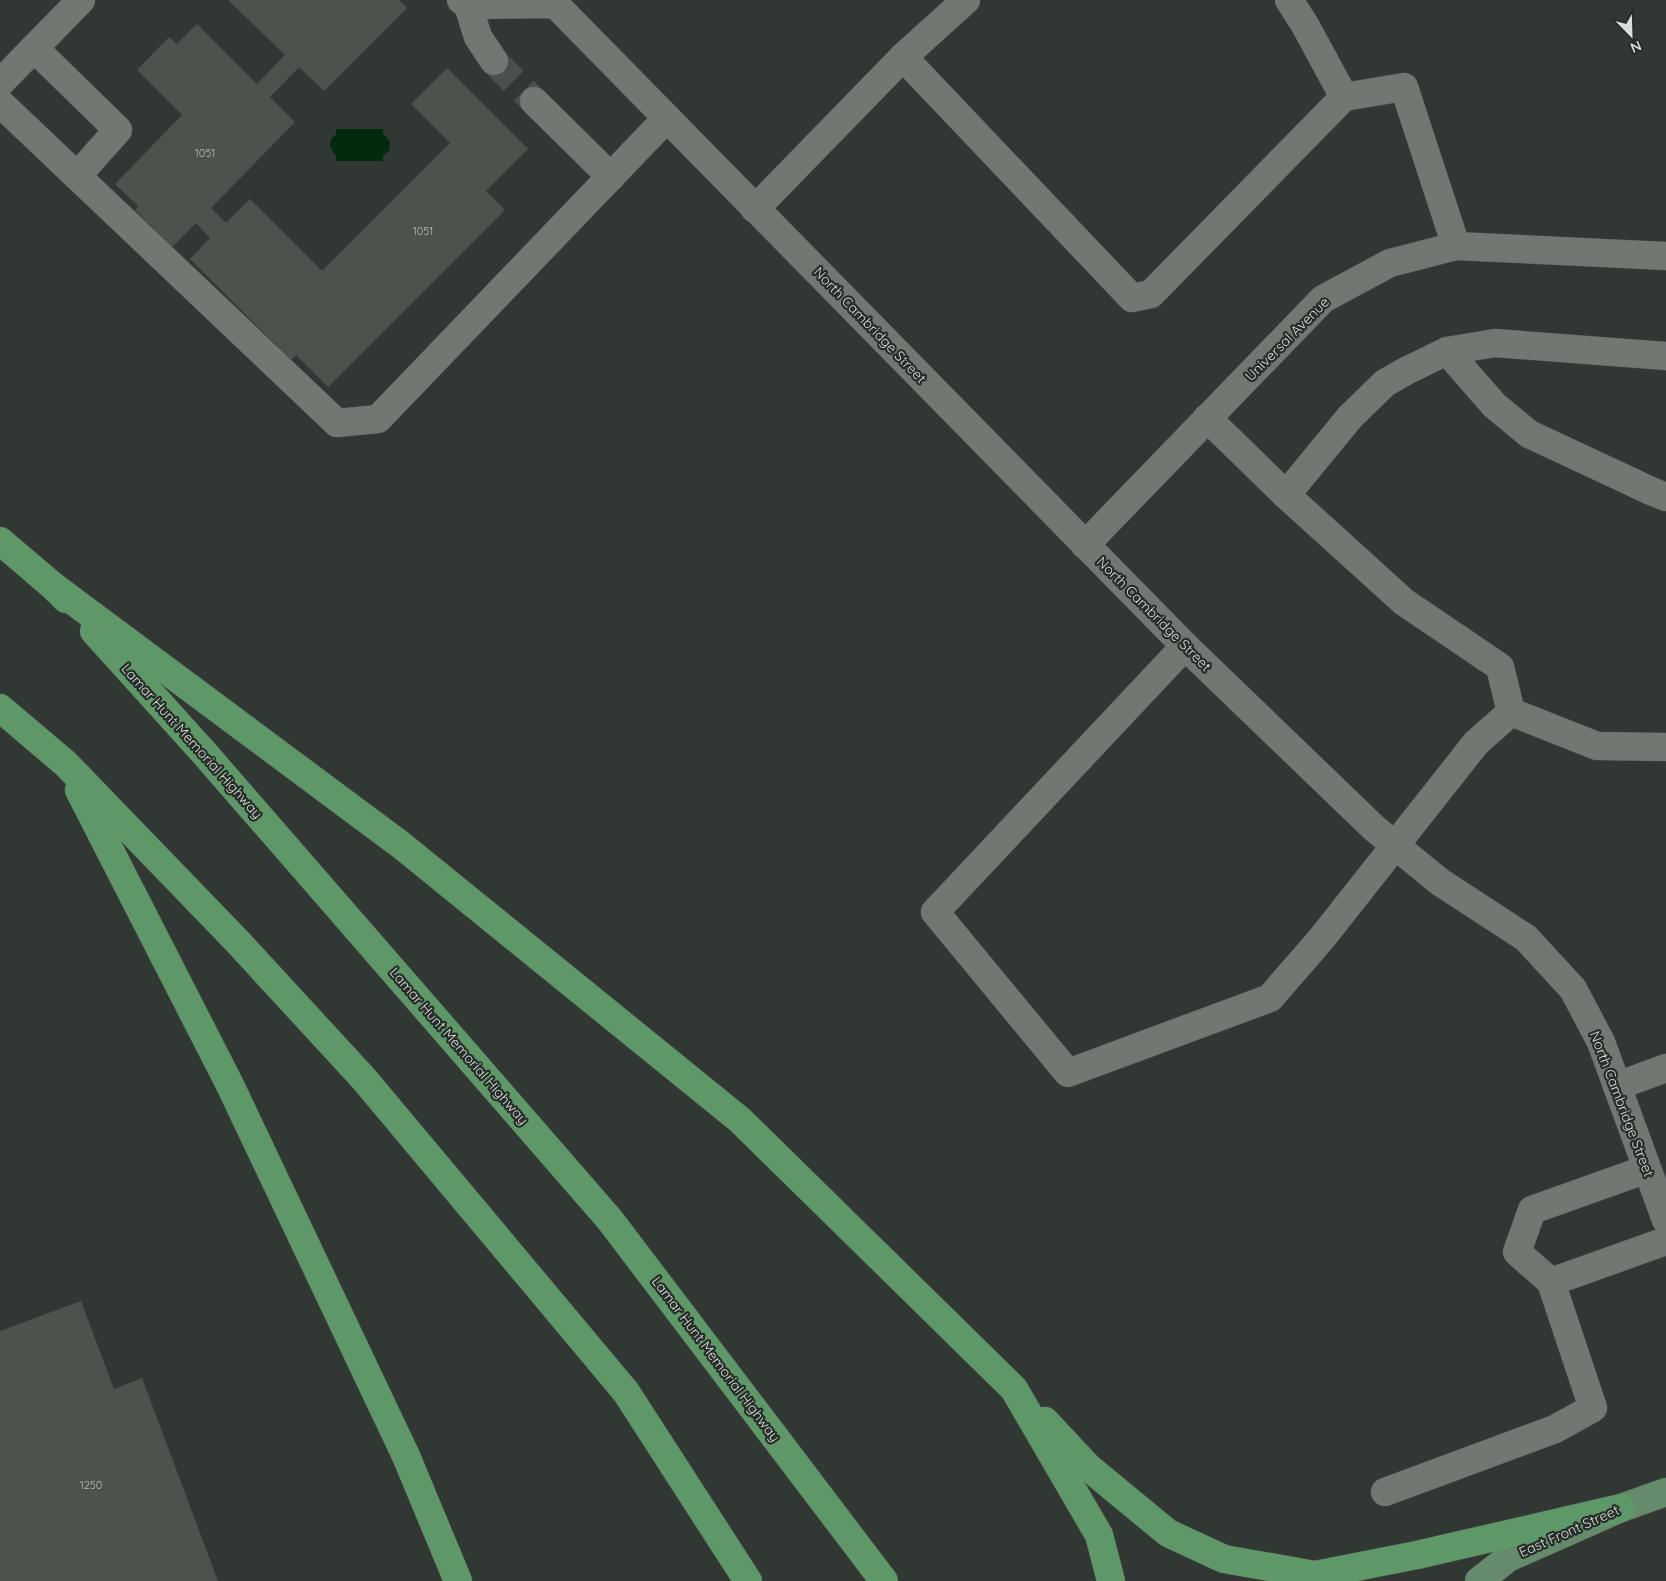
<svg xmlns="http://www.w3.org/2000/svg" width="1666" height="1581" viewBox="0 0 1666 1581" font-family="Quicksand,sans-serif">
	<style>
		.water { fill: #032a0d }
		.building { fill: #4c534d }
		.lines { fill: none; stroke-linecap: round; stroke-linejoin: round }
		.minor-tunnel { stroke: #4a504b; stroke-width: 28; stroke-dasharray: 28 14; stroke-linecap: butt }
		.minor-casing { stroke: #4f5450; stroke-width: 29 }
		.major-casing { stroke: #4f5450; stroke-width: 29 }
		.highway-casing { stroke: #4f5450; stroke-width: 29 }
		.minor { stroke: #717872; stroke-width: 28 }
		.major { stroke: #668b6c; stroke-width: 28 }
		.highway { stroke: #5e9868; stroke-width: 28 }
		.labels { text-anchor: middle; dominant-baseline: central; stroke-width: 4.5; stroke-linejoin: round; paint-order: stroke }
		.number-label { font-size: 11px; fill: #b6bbb7 }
		.street-label { font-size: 14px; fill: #dadeda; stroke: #272d28 }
	</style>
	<rect width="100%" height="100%" fill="#313732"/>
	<!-- water -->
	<path class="water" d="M336,129H383V134C390,140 391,143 389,151L383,155V161H336V155C328,148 328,141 336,134Z"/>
	<!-- building -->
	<g class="building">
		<path d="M228,0H399L407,8L324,91L299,67L270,97L295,122L211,208L226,223L250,199L322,271L450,143L411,104L447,68L528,149L486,191L505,210L328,387L296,355L291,360L190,259L210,238L196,223L172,247L135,210L138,206L115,184L182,115L137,70L169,37L177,44L197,24L257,84L285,55Z"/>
		<path d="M81,1301L114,1389L142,1378L218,1581H0V1331Z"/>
	</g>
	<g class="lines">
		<!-- minor-tunnel -->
		<path class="minor-tunnel" d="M494,61L534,101"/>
		<!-- minor casing -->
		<g class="minor-casing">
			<g id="minor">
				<path d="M461,0L468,5L555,4L1185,646L1374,828L1440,882L1526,938L1573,989L1601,1042L1666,1220"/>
				<path d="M1289,0L1305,25L1344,97"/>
				<path d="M468,5L478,37L494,61"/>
				<path d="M34,48L118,130L77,176"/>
				<path d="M903,57L966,0"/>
				<path d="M0,83L81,0"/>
				<path d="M534,101L611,177"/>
				<path d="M0,103L337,423L378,419L667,118"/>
				<path d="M755,209L903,57L1132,298L1151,294L1344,97L1404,87L1456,246"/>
				<path d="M1447,351L1495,343L1666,356"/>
				<path d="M1207,418L1286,495L1350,417L1385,383L1406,371L1447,351L1494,405L1529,434L1651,491L1666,497"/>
				<path d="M1085,545L1323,299L1390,263L1456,246L1666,256"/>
				<path d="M1185,646L935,912L1068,1073L1270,998L1322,938L1476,743L1511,712L1500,667L1404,602L1286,495"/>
				<path d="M1511,712L1597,746L1666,747"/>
				<path d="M1617,1086L1666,1068"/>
				<path d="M1647,1169L1532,1210L1517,1252L1551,1282L1666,1241"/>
				<path d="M1385,1492L1555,1429L1593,1408L1551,1282"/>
			</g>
		</g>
		<!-- major casing -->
		<g class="major-casing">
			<path id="major" d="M1479,1581L1508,1558L1621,1508L1666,1492"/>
		</g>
		<!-- highway casing -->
		<g class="highway-casing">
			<g id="highway">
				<path d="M0,541L53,586L66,599"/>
				<path d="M53,586L401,845L740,1120L1014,1389L1099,1535L1111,1581"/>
				<path d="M94,631L206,755L610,1220L884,1581"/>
				<path d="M0,708L66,764L237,941L364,1079L626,1392L748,1581"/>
				<path d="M79,790L230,1085L406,1456L458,1581"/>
				<path d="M1045,1421L1088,1467L1168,1533L1224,1559L1315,1575L1417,1555L1621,1508"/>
			</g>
		</g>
		<!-- minor -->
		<use href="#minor" class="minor"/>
		<!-- major -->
		<use href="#major" class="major"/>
		<!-- highway -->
		<use href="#highway" class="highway"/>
	</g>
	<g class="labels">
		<!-- number labels -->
		<g class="number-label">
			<text x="205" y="153">1051</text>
			<text x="423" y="231">1051</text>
			<text x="91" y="1485">1250</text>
		</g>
		<!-- street labels -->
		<g class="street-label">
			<text transform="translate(870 325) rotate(46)">North Cambridge Street</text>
			<text transform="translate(1287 339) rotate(-45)">Universal Avenue</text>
			<text transform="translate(1154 614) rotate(45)">North Cambridge Street</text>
			<text transform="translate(192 741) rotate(48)">Lamar Hunt Memorial Highway</text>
			<text transform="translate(459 1046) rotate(49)">Lamar Hunt Memorial Highway</text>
			<text transform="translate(1622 1104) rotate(69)">North Cambridge Street</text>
			<text transform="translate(716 1359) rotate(53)">Lamar Hunt Memorial Highway</text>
			<text transform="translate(1569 1531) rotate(-24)">East Front Street</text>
		</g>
	</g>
	<!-- north arrow -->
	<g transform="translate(1631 35) rotate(157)" stroke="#272d28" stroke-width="4" paint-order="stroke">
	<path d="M0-4L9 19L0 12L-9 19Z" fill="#dadeda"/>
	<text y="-8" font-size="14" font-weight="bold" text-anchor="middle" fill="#dadeda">N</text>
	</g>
</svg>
